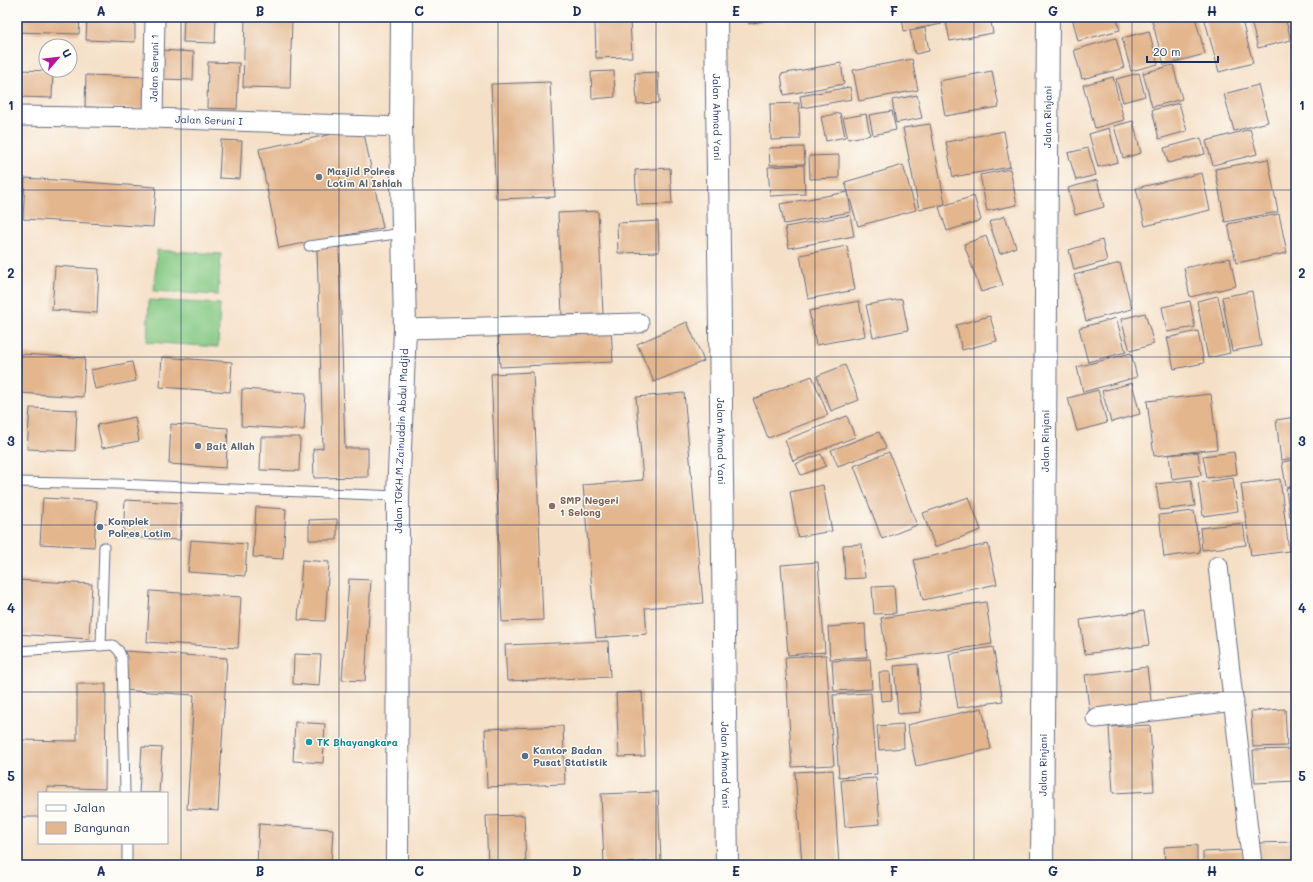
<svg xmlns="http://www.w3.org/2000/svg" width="1313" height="882" viewBox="0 0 1313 882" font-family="Mali,sans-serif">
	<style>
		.grass { fill: #85c983; stroke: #507c70 }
		.building { fill: #e3b68e }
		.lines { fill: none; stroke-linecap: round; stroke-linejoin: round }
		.service-casing { stroke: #676d83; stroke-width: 11 }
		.minor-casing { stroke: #676d83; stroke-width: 21 }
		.tertiary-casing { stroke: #676d83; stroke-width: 24 }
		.primary-casing { stroke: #676d83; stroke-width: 24 }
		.service { stroke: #fff; stroke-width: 9 }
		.minor { stroke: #fff; stroke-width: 19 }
		.tertiary { stroke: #fff; stroke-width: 22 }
		.primary { stroke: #fff; stroke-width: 22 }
		.grid { fill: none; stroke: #1b2f5e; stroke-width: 1; stroke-opacity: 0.55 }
		.worship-dot { fill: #6b7280; stroke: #fdfcf7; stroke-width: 1.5 }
		.education-dot { fill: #8d6e63; stroke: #fdfcf7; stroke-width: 1.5 }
		.service-dot { fill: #5c6f8a; stroke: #fdfcf7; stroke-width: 1.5 }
		.culture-dot { fill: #0f9aa8; stroke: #fdfcf7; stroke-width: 1.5 }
		.labels { text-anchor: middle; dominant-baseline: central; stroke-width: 3; stroke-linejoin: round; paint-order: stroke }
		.street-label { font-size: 10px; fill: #1b2f5e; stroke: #fdfcf7 }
		.worship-label { font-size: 10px; font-weight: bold; fill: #5b616d; stroke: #fdfcf7; text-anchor: start }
		.education-label { font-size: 10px; font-weight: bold; fill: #785e54; stroke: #fdfcf7; text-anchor: start }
		.service-label { font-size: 10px; font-weight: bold; fill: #4e5e75; stroke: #fdfcf7; text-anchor: start }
		.culture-label { font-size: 10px; font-weight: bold; fill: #0d838f; stroke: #fdfcf7; text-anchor: start }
		.neatline { fill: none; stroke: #1b2f5e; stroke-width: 1.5 }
		.grid-label { font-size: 13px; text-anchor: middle; font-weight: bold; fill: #1b2f5e }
	</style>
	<rect width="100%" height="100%" fill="#fdfcf7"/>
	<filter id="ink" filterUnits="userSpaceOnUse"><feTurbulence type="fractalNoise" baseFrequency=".025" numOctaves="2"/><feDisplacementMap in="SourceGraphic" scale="8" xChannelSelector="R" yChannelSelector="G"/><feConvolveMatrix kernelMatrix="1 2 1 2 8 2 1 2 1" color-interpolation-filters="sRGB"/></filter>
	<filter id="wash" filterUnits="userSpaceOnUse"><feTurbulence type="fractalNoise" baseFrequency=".012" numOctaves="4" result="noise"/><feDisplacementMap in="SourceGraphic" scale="16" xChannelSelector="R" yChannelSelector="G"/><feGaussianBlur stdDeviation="0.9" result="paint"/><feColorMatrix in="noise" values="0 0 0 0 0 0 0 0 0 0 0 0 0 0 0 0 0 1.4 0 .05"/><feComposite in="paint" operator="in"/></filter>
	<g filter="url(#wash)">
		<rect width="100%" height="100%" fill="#f5e0c7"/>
		<!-- grass -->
		<g class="grass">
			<path d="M157,250L221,254L218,295L154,291Z"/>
			<path d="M149,300L220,304L218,347L147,342Z"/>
		</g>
		<g id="blocks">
			<!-- building -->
			<g class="building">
				<path d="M18,17H80L79,34L17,32Z"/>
				<path d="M87,17H135V42L86,40Z"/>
				<path d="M184,17H216L215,43L183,42Z"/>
				<path d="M245,17H292L290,88L243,87Z"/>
				<path d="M747,17H775V18L749,24Z"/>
				<path d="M902,17H940L942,24L904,31Z"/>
				<path d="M945,17H990L993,33L950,41Z"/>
				<path d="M1072,17H1116L1120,30L1078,41Z"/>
				<path d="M1151,17H1195L1205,54L1164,65Z"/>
				<path d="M1204,17H1241L1253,63L1219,72Z"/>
				<path d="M1250,17H1285L1291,40L1258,48Z"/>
				<path d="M630,20L632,57L596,58L595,22Z"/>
				<path d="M925,28L929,51L915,54L910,31Z"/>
				<path d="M1149,31L1158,64L1131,71L1122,38Z"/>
				<path d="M1116,38L1124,68L1082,79L1074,50Z"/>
				<path d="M161,50L194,52L193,80L161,79Z"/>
				<path d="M912,59L918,90L859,101L853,70Z"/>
				<path d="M208,62L239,63L237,109L207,108Z"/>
				<path d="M841,63L844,84L784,95L781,74Z"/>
				<path d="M1173,65L1182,99L1152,107L1143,73Z"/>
				<path d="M18,70L53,71L52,98L17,97Z"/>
				<path d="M614,71L615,97L592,99L591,72Z"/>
				<path d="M992,71L999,107L945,116L939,81Z"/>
				<path d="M658,72L659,103L637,104L635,73Z"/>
				<path d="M1139,73L1145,96L1123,102L1116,79Z"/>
				<path d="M86,75L148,77L147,109L85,107Z"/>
				<path d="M1113,77L1124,120L1095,128L1083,85Z"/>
				<path d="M550,82L555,197L496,199L491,84Z"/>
				<path d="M1258,85L1268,122L1234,131L1224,94Z"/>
				<path d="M850,87L852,99L802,108L800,96Z"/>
				<path d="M917,95L922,118L896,123L892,100Z"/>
				<path d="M799,103L800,139L771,140L770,104Z"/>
				<path d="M1179,103L1187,131L1159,139L1152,110Z"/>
				<path d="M892,111L896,130L873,135L869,115Z"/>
				<path d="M840,113L845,137L826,141L821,117Z"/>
				<path d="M866,114L870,135L848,139L843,118Z"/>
				<path d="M1133,121L1141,153L1123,158L1114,126Z"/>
				<path d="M930,124L945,204L919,209L903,128Z"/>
				<path d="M363,128L383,228L279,248L259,149Z"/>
				<path d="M1109,128L1118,162L1098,167L1089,134Z"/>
				<path d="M1250,129L1257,154L1213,165L1206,141Z"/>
				<path d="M1004,131L1010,167L953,177L946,142Z"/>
				<path d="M1201,138L1205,154L1168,163L1164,148Z"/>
				<path d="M221,140L242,141L240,179L219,178Z"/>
				<path d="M804,147L805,164L770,165L769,148Z"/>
				<path d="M1088,148L1096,175L1076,180L1068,153Z"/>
				<path d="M839,155V178L810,179L809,156Z"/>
				<path d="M1268,159L1278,212L1225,222L1215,169Z"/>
				<path d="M804,165L805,194L770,196L768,167Z"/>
				<path d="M903,165L916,210L858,226L845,182Z"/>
				<path d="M670,168L672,204L637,205L635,170Z"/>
				<path d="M1010,169L1017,205L987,211L980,175Z"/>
				<path d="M1202,173L1210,210L1145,226L1136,188Z"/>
				<path d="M25,178L156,187L153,227L23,219Z"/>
				<path d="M1097,180L1104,207L1075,215L1068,188Z"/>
				<path d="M848,192L851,212L784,224L780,204Z"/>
				<path d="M974,196L981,220L947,231L939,207Z"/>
				<path d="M598,211L603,314L562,315L558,213Z"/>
				<path d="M1279,214L1287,253L1236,263L1228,224Z"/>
				<path d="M850,215L854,236L789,248L785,227Z"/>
				<path d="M1005,216L1016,247L1000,254L989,222Z"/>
				<path d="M658,221L659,252L618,253L617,223Z"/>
				<path d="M986,236L1003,285L981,292L964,244Z"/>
				<path d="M1102,240L1107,261L1074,270L1069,250Z"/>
				<path d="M847,246L855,290L808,299L800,255Z"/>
				<path d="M339,247L345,448H368V477L314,478L313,449L323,448L317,248Z"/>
				<path d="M17,254H21L18,290H17Z"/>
				<path d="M1230,258L1236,286L1190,297L1184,268Z"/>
				<path d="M1120,263L1132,309L1086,321L1074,275Z"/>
				<path d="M55,266L99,269L97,313L52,310Z"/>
				<path d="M1252,291L1261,346L1232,351L1222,297Z"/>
				<path d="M1218,296L1230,353L1208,358L1197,301Z"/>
				<path d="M902,299L908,330L873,337L866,305Z"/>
				<path d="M859,301L865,336L816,345L809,311Z"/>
				<path d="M1190,301L1195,327L1167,332L1162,307Z"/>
				<path d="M1145,313L1154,344L1130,351L1121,319Z"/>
				<path d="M990,316L997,341L962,350L956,325Z"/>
				<path d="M1116,318L1126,352L1088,362L1079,328Z"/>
				<path d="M687,322L704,361L654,382L637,344Z"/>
				<path d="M611,329L613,362L500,367L498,334Z"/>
				<path d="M1198,331L1204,363L1174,369L1167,338Z"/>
				<path d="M1131,353L1137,377L1083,392L1077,367Z"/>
				<path d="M21,354L85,358L83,397L19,393Z"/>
				<path d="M162,357L232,362L230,392L160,387Z"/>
				<path d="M132,362L136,381L95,389L91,370Z"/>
				<path d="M845,365L859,400L831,411L817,376Z"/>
				<path d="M533,372L543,620L502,622L491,374Z"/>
				<path d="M812,376L828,415L768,438L753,399Z"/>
				<path d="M1132,383L1140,414L1111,422L1102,391Z"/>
				<path d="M242,389L306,393L304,430L241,426Z"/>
				<path d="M1098,390L1107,423L1077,431L1068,398Z"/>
				<path d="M684,393L703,603L645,608L647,634L596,638L583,485L643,480L636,397Z"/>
				<path d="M1211,394L1217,449L1154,456L1147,401Z"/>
				<path d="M30,408L77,410L75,451L27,449Z"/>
				<path d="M847,416L855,437L793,461L785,440Z"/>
				<path d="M135,417L139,441L102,448L97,425Z"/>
				<path d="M1296,417V458L1281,460L1276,420Z"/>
				<path d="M171,424L228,428L226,468L169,464Z"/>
				<path d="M879,432L886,448L838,466L831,450Z"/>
				<path d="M261,437H300L299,471L260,470Z"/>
				<path d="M889,452L917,525L882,539L854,466Z"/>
				<path d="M1198,452L1201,475L1172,479L1169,455Z"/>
				<path d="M1234,452L1237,474L1207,478L1203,456Z"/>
				<path d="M821,454L826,466L801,475L796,464Z"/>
				<path d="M1296,460V485L1286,487L1282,462Z"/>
				<path d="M1233,478L1238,511L1203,516L1198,483Z"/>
				<path d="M1280,479L1289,551L1251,556L1241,484Z"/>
				<path d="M1191,480L1195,506L1160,510L1156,484Z"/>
				<path d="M823,485L832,531L798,537L790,492Z"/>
				<path d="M1296,487V517L1290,518L1286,488Z"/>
				<path d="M969,497L981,530L935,547L923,513Z"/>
				<path d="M43,498L97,501L94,547L40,544Z"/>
				<path d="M125,500L182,503L180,540L123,537Z"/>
				<path d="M256,507L286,509L283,559L253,557Z"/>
				<path d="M1194,511L1200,552L1164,557L1159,515Z"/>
				<path d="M1293,518H1296V532H1295Z"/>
				<path d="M337,519V540H309V520Z"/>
				<path d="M1243,523L1246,545L1202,550L1200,528Z"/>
				<path d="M191,540L247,544L245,576L188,572Z"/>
				<path d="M862,544L865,578L845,579L843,545Z"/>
				<path d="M988,544L997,584L923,600L914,560Z"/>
				<path d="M302,560L329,562L325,621L298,620Z"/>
				<path d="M818,562L825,652L788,655L781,565Z"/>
				<path d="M349,579L371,580L365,681L342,680Z"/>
				<path d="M17,580L92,584L89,639L17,634Z"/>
				<path d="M894,586L896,613L874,614L872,587Z"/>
				<path d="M150,591L241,597L238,648L147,642Z"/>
				<path d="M986,602L992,644L887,660L881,618Z"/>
				<path d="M1144,611L1149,645L1085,654L1080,620Z"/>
				<path d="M865,624L867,657L830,659L828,627Z"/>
				<path d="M608,641L610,677L507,681L505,645Z"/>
				<path d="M993,647L1003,701L958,708L949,654Z"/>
				<path d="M125,651L227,658L218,811L187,809L194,695L123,690Z"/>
				<path d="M294,654L321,655L319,686L293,684Z"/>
				<path d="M826,655L834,765L792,767L785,657Z"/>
				<path d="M870,659L872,689L834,691L832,661Z"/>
				<path d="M918,664L921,712L898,714L894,666Z"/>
				<path d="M1147,667L1152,708L1090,716L1085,675Z"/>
				<path d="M879,672H890L892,700L881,701Z"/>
				<path d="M77,684H106L105,789L47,787V793H39V817H17V740L77,741Z"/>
				<path d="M642,692L645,756L619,757L616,693Z"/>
				<path d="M871,693L877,774L839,777L833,695Z"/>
				<path d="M982,708L991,749L916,766L907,725Z"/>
				<path d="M1285,709L1287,746L1253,747L1251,711Z"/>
				<path d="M295,722L325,724L323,763L293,761Z"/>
				<path d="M903,724L904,748L879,750L877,726Z"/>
				<path d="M1150,725L1154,791L1113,793L1109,727Z"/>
				<path d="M563,726L565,784L487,787L485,729Z"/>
				<path d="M142,747L162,748L159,793H139Z"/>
				<path d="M1296,749V781L1255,783L1253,750Z"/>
				<path d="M833,770L839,865H802L795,772Z"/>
				<path d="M876,778L880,824L845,827L841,780Z"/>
				<path d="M658,792L661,861L604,864L601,794Z"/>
				<path d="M524,815L526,865H488L486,816Z"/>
				<path d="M259,824L333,829L331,865H257Z"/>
				<path d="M1296,842V865H1256L1255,843Z"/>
				<path d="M1197,845V865H1165L1164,847Z"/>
				<path d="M1246,850V865H1203V852Z"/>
			</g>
		</g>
	</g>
	<g filter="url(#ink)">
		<use href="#blocks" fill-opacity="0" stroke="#676d83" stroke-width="1"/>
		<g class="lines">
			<!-- service casing -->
			<g class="service-casing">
				<g id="service">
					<path d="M309,246L403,233"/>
					<path d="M17,482L117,484L398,496"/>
					<path d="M101,646L104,547"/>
					<path d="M17,651L113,645L119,651L122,658L125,793"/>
					<path d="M127,843V865"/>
				</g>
			</g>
			<!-- minor casing -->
			<g class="minor-casing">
				<g id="minor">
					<path id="s1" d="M17,116L153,118L401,127"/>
					<path id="s2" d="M153,118L155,17"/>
					<path d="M405,329L639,323"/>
					<path d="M1218,566L1252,865"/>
					<path d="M1096,718L1234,701"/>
				</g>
			</g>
			<!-- tertiary casing -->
			<g class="tertiary-casing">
				<g id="tertiary">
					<path id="s3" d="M716,17L727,865"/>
					<path id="s4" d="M1042,865L1048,17"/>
				</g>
			</g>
			<!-- primary casing -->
			<g class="primary-casing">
				<g id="primary">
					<path id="s5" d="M397,865L398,496L405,329L401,127L402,17"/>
				</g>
			</g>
			<!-- service -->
			<use href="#service" class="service"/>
			<!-- minor -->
			<use href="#minor" class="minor"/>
			<!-- tertiary -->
			<use href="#tertiary" class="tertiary"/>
			<!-- primary -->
			<use href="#primary" class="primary"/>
		</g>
	</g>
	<!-- grid -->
	<path class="grid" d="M181,17V865M339,17V865M498,17V865M656,17V865M815,17V865M974,17V865M1132,17V865M17,190H1296M17,357H1296M17,525H1296M17,692H1296"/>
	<!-- markers -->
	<g class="worship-dot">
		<circle cx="319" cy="177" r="4"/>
		<circle cx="198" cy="446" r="4"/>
	</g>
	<circle class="education-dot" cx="552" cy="506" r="4"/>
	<g class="service-dot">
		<circle cx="100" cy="527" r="4"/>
		<circle cx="525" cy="756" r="4"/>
	</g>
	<circle class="culture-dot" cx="309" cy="742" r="4"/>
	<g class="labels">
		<!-- street labels -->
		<g class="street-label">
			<text stroke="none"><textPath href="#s2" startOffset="50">Jalan Seruni 1</textPath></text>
			<text stroke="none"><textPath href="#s3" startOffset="100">Jalan Ahmad Yani</textPath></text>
			<text stroke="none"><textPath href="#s4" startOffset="748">Jalan Rinjani</textPath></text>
			<text stroke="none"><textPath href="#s1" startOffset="192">Jalan Seruni I</textPath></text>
			<text stroke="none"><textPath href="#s5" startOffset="424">Jalan TGKH.M.Zainuddin Abdul Madjid</textPath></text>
			<text stroke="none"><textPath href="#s3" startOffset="424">Jalan Ahmad Yani</textPath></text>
			<text stroke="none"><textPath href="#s4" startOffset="424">Jalan Rinjani</textPath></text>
			<text stroke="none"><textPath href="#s3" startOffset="748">Jalan Ahmad Yani</textPath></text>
			<text stroke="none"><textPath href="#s4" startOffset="100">Jalan Rinjani</textPath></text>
		</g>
		<!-- worship labels -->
		<g class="worship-label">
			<text x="327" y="171">Masjid Polres<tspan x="327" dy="12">Lotim Al Ishlah</tspan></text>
			<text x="206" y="446">Bait Allah</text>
		</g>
		<!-- education labels -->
		<g class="education-label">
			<text x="560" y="500">SMP Negeri<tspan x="560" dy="12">1 Selong</tspan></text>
		</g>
		<!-- service labels -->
		<g class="service-label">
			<text x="108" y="521">Komplek<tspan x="108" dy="12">Polres Lotim</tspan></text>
			<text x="533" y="750">Kantor Badan<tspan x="533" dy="12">Pusat Statistik</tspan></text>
		</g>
		<!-- culture labels -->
		<g class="culture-label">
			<text x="317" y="742">TK Bhayangkara</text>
		</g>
	</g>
	<!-- margin -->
	<rect width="1313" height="882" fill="none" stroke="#fdfcf7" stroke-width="44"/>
	<!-- legend -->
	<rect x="38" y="792" width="130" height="52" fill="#fdfcf7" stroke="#a3aaba"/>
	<rect x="46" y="805" width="20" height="6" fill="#ffffff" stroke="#a3aaba"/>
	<text x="74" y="812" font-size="12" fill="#1b2f5e">Jalan</text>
	<rect x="46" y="822" width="20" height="12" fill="#e3b68e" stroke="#a3aaba"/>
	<text x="74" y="832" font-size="12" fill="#1b2f5e">Bangunan</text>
	<!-- north arrow -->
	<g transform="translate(58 58) rotate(62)"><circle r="19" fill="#fdfcf7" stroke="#a3aaba"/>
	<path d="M0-3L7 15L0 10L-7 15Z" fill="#b5179e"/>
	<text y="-6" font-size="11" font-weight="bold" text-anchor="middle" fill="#1b2f5e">U</text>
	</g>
	<!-- scale -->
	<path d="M1147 56v6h71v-6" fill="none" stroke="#1b2f5e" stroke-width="2"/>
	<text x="1153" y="56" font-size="12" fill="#1b2f5e" stroke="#fdfcf7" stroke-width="3" paint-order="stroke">20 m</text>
	<rect x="22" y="22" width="1269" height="838" class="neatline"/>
	<g class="grid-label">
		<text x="101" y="16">A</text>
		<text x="260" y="16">B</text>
		<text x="419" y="16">C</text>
		<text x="577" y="16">D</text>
		<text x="736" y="16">E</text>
		<text x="894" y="16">F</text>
		<text x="1053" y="16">G</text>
		<text x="1212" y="16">H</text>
		<text x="11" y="110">1</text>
		<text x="1302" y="110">1</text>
		<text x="11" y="278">2</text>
		<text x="1302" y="278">2</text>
		<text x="11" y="446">3</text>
		<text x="1302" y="446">3</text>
		<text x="11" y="613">4</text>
		<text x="1302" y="613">4</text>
		<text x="11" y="781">5</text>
		<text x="1302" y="781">5</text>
		<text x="101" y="876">A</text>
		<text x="260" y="876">B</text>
		<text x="419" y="876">C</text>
		<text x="577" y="876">D</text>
		<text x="736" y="876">E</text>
		<text x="894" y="876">F</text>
		<text x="1053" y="876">G</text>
		<text x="1212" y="876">H</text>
	</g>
</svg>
